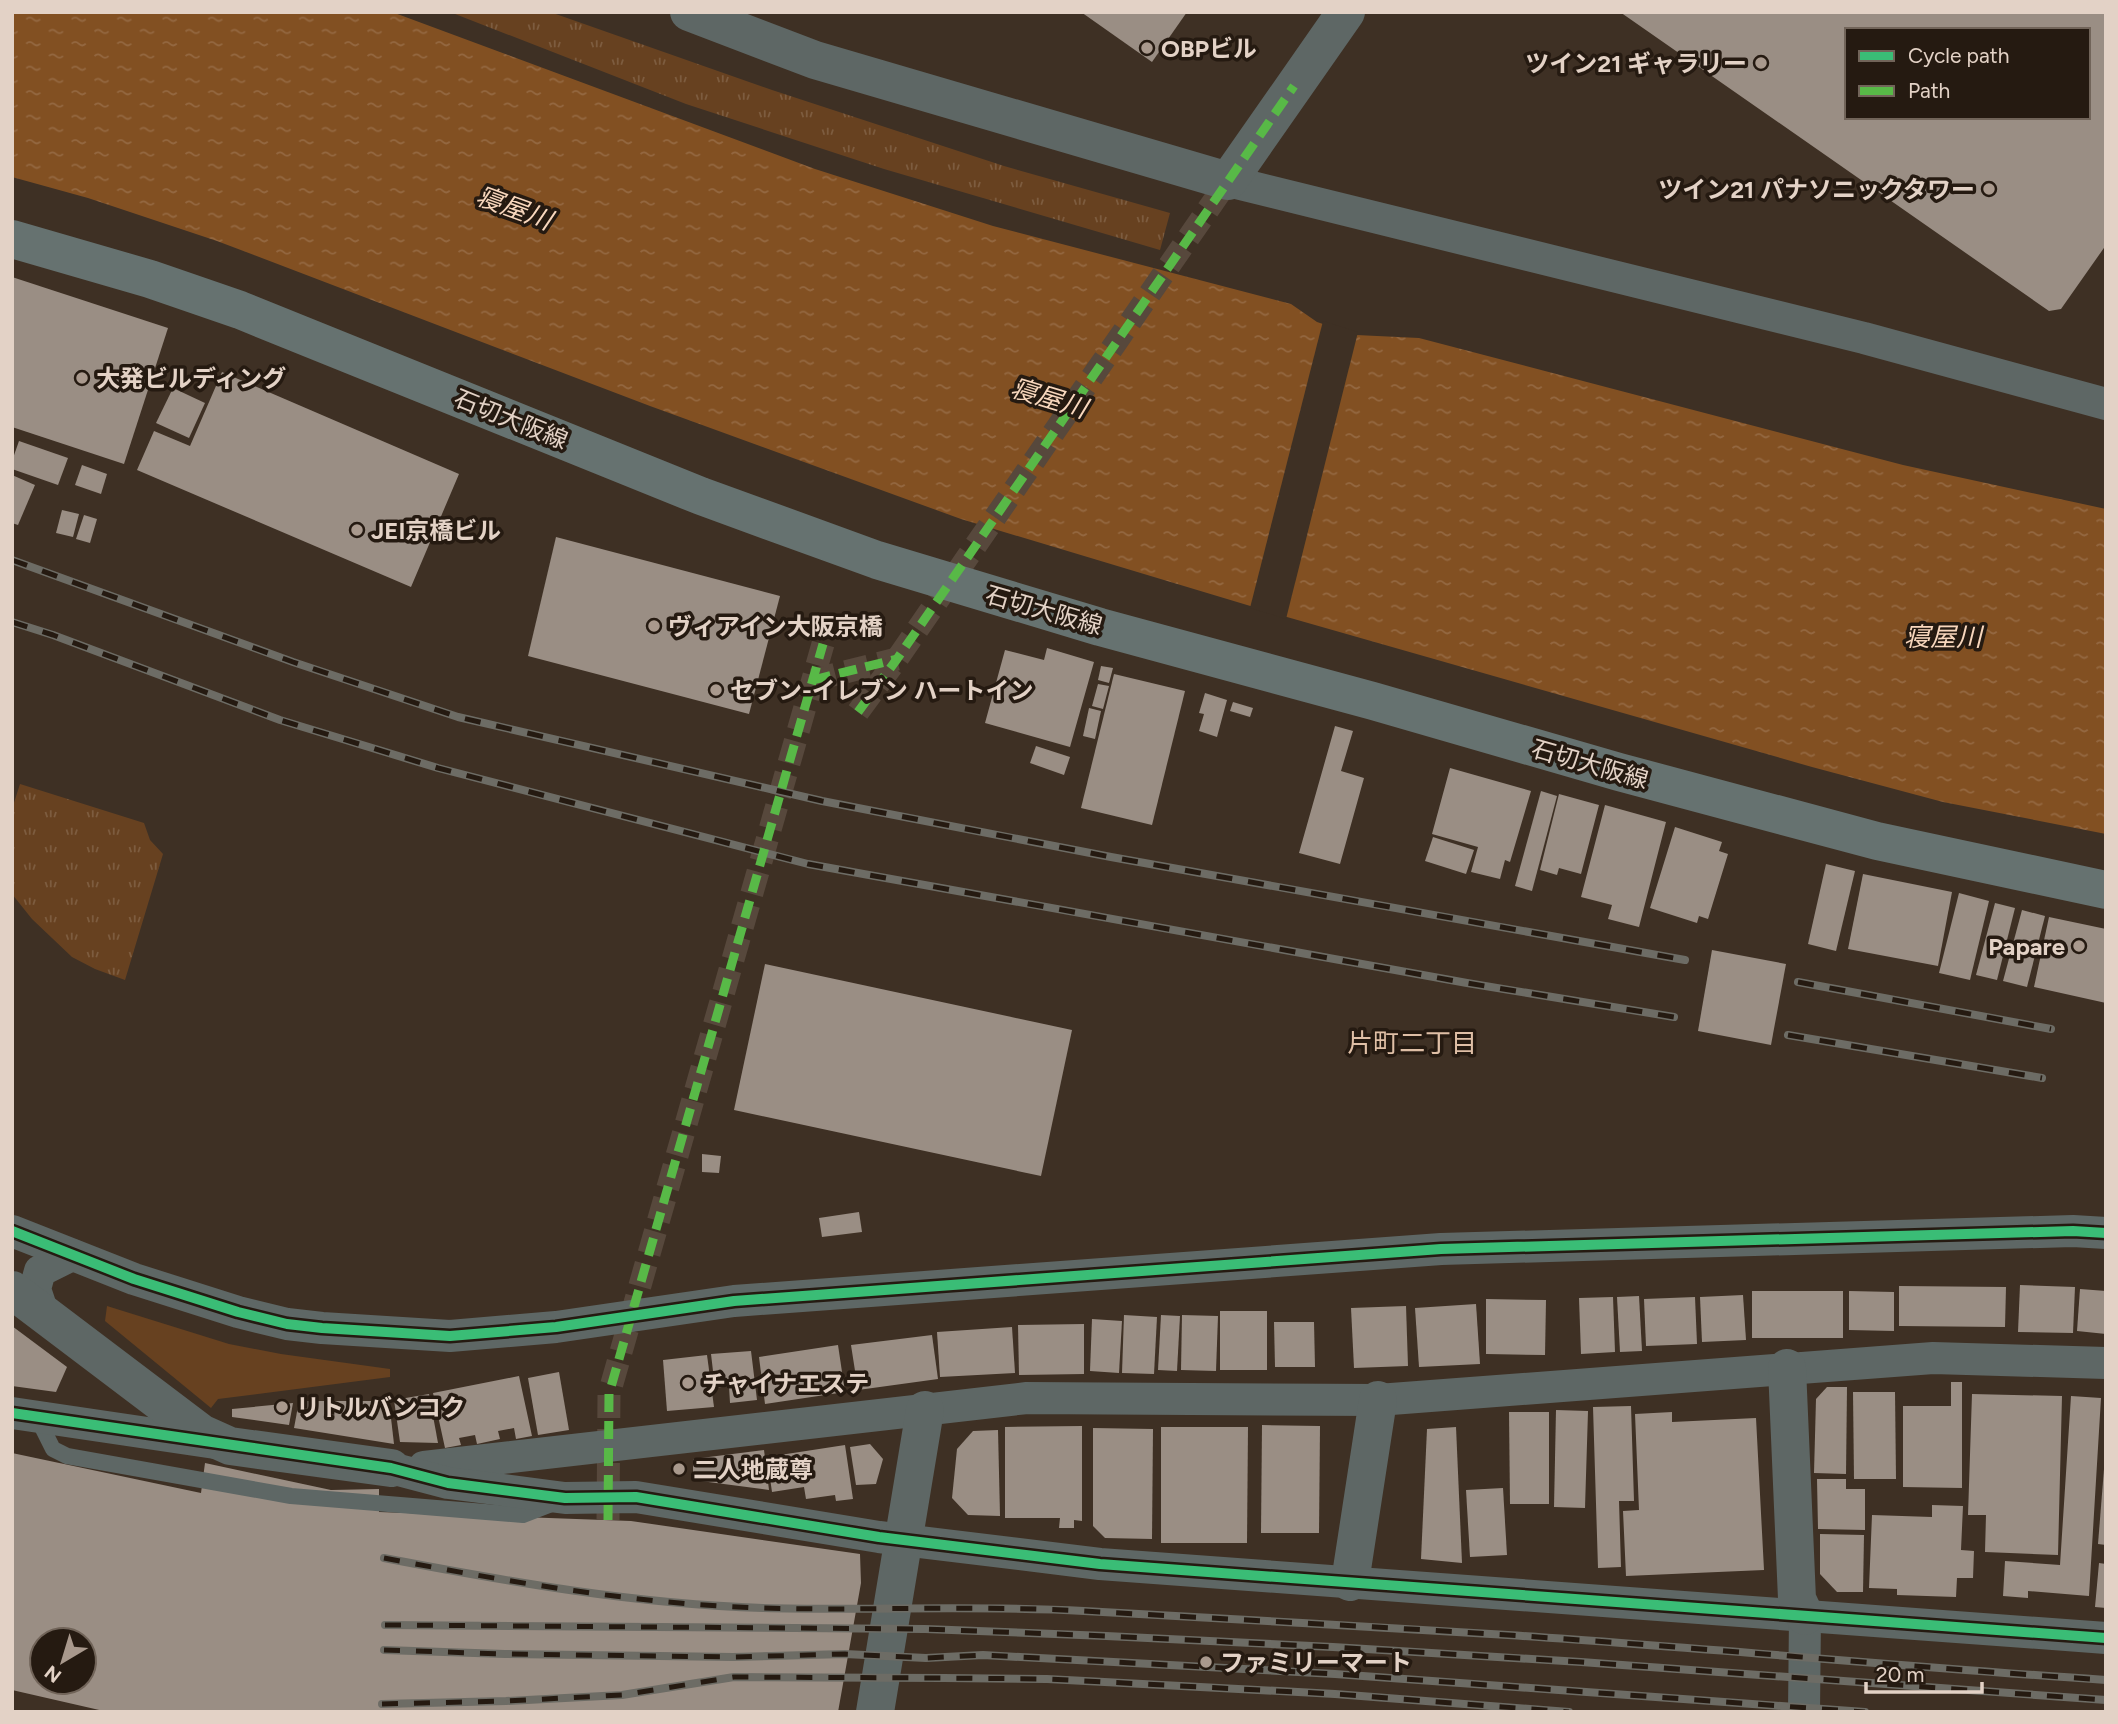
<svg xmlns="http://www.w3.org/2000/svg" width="2118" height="1724" viewBox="0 0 2118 1724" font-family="Figtree,'Noto Sans JP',sans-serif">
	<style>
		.grass { fill: url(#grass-tufts) }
		.park { fill: #674120 }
		.water { fill: url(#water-ripples) }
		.pier { fill: #3e3024 }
		.building { fill: #9a8e84; fill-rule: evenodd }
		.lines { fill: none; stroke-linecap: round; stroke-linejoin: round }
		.pedestrian-tunnel { stroke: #57483c; stroke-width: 23; stroke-dasharray: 23 11; stroke-linecap: butt }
		.service { stroke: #5e6765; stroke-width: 16 }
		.minor { stroke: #5e6765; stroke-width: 32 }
		.tertiary { stroke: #5e6765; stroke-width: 38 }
		.secondary { stroke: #667270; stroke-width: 38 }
		.rail-casing { stroke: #6d6c65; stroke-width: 8 }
		.rail { stroke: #251a11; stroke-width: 5; stroke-dasharray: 16; stroke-linecap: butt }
		.quiet { stroke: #58b947; stroke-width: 9; stroke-dasharray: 18 9; stroke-linecap: butt }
		.cycleway-casing { stroke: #251a11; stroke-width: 15 }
		.cycleway { stroke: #3abd76; stroke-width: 10 }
		.poi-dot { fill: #a9998d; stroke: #251a11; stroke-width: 2.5 }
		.labels { text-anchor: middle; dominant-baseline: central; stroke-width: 7; stroke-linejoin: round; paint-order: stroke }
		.poi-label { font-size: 24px; font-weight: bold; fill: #e3d2c6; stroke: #251a11; text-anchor: start }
		.street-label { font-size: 24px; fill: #e3d2c6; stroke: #251a11 }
		.water-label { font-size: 26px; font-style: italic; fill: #f8d7bd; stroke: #251a11 }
		.neighbourhood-label { font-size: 26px; fill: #dfbfa6; stroke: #251a11 }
	</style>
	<defs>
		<pattern id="grass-tufts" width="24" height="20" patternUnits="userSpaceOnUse" patternTransform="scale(1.75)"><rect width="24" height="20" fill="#674120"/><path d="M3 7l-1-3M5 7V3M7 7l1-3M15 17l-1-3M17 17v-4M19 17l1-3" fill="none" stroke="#7d5c3f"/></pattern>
		<pattern id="water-ripples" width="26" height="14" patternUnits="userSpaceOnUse" patternTransform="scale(1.75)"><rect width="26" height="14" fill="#825022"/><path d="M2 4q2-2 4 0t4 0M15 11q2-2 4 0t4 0" fill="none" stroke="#946841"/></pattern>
	</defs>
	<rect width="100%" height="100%" fill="#3e3024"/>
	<!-- grass -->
	<g class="grass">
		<path d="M450,12H550L772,90L1004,166L1170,213L1160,250L884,169L686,104Z"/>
		<path d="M20,784L144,823L150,840L163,854L125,980L95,969L72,957L32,919L12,894V809Z"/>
	</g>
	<!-- park -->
	<path class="park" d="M107,1306L229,1344L281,1354L390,1369V1377L218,1399L211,1408L105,1321Z"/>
	<!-- water -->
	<path class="water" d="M12,12H392L815,169L993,226L1291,304L1317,322L1356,335L1419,338L1903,465L2106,509V834L1943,802L1812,767L1287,617L961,519L650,406L217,241L88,198L12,177Z"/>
	<!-- pier -->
	<path class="pier" d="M1323,321L1358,332L1286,619L1250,608Z"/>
	<!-- building -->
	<g class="building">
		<path d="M1081,12H1187L1152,62Z"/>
		<path d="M1620,12H2106V245L2061,309L2049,311ZM1847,30H2088V117H1847Z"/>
		<path d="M12,277L168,328L124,464L12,427Z"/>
		<path d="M222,372L459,474L411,587L137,470L154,431L190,446Z"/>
		<path d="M173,388L205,403L189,438L156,423Z"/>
		<path d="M19,441L68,458L58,485L12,469V461Z"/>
		<path d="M82,465L107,474L101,494L75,485Z"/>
		<path d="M12,475L35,485L18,525L12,523Z"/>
		<path d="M62,510L79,514L73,537L56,533Z"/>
		<path d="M84,515L97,519L90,543L76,539Z"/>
		<path d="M556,537L780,596L749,714L528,656Z"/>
		<path d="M1047,648L1094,662L1070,747L985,723L1005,650L1044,660Z"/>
		<path d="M1101,666L1113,668L1109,683L1098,680Z"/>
		<path d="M1114,674L1185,691L1152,825L1081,808Z"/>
		<path d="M1098,684L1109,686L1103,709L1092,706Z"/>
		<path d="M1205,693L1227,700L1217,737L1199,731L1204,714L1199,713Z"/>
		<path d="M1233,702L1253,708L1250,717L1230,711Z"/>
		<path d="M1089,708L1101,711L1095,739L1083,736Z"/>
		<path d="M1335,726L1353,731L1341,771L1364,778L1340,864L1299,853Z"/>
		<path d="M1036,746L1070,757L1064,775L1030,763Z"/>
		<path d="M1450,768L1531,791L1510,862L1505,860L1500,879L1471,872L1478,847L1432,834Z"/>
		<path d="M1541,791L1557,796L1532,891L1515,886Z"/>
		<path d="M1559,794L1599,805L1581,874L1559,868L1557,875L1540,870Z"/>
		<path d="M1605,805L1666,822L1639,927L1608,919L1612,905L1581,897Z"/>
		<path d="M1675,827L1722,842L1719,851L1728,854L1708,919L1699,916L1697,923L1650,908Z"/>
		<path d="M1433,837L1474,850L1466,874L1425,861Z"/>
		<path d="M1826,864L1855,871L1836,951L1808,944Z"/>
		<path d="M1863,874L1952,892L1938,966L1848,949Z"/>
		<path d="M1959,893L1989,901L1970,980L1939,973Z"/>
		<path d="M1995,903L2015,908L1997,980L1976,975Z"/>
		<path d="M2022,910L2045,916L2027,987L2003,981Z"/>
		<path d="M2049,917L2106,929V1003L2034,987Z"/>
		<path d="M1712,950L1786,964L1771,1045L1698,1031Z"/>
		<path d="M765,964L1072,1030L1041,1176L734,1110Z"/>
		<path d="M702,1154L721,1156L719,1173L702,1172Z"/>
		<path d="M859,1212L862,1232L822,1237L819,1218Z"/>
		<path d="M2020,1285L2075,1287L2073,1333L2018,1332Z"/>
		<path d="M1899,1286L2006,1287L2005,1327L1899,1326Z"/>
		<path d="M2080,1289L2106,1291V1334L2077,1331Z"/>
		<rect x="1752" y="1291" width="91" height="47"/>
		<path d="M1849,1291L1894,1292V1331L1849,1330Z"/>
		<path d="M1743,1295L1746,1340L1702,1342L1700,1297Z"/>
		<path d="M1639,1296L1642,1351L1620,1352L1617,1297Z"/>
		<path d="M1613,1297L1615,1352L1581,1354L1579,1298Z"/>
		<path d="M1695,1297L1697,1344L1646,1346L1644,1299Z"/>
		<path d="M1486,1299L1546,1300L1545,1355L1486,1354Z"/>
		<path d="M1476,1304L1480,1364L1419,1367L1415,1308Z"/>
		<path d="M1406,1306L1408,1366L1354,1368L1351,1308Z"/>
		<rect x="1220" y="1311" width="47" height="59"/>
		<path d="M1124,1315L1157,1317L1154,1374L1122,1373Z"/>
		<path d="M1161,1315L1180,1316L1177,1371L1158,1370Z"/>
		<path d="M1182,1315L1218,1316L1216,1371L1181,1370Z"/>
		<path d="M1092,1319L1122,1321L1119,1373L1090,1371Z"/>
		<path d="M1274,1322H1314L1315,1367H1275Z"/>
		<path d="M1084,1324V1374L1019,1375L1018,1325Z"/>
		<path d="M12,1326L67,1367L56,1392L12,1386Z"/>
		<path d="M1012,1327L1015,1373L940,1377L937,1332Z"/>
		<path d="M932,1335L938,1379L858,1390L851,1345Z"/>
		<path d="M838,1345L845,1392L765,1404L759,1357Z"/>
		<path d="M751,1351L757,1400L730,1403L729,1386L715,1388L711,1354Z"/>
		<path d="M707,1355L714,1407L667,1411L663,1360Z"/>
		<path d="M559,1372L569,1430L538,1435L528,1378Z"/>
		<path d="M519,1376L532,1436L516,1439L514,1428L498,1431L500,1439L477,1444L475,1435L459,1438L461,1445L445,1448L433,1393Z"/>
		<path d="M1951,1382H1962V1488L1903,1487V1406H1951Z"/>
		<path d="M1827,1387H1847L1846,1474L1814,1473L1816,1399Z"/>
		<path d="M1853,1392H1895L1896,1479H1854Z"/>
		<path d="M429,1394L438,1443L400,1442L394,1400Z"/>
		<path d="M1972,1394L2062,1396L2058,1555L1985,1552L1986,1515H1968Z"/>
		<path d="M2071,1396L2101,1398L2089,1596L2028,1591V1598L2003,1596L2005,1561L2060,1565Z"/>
		<path d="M299,1401H389L394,1444L294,1428Z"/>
		<path d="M293,1403L289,1425L232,1417V1409Z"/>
		<path d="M1631,1406L1634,1501H1619L1621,1567L1598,1568L1593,1407Z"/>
		<path d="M1556,1410L1588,1411L1585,1508L1554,1507Z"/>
		<path d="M1509,1412H1549V1504H1510Z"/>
		<path d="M1672,1412V1422L1756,1418L1764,1570L1626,1576L1623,1511L1639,1510L1635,1414Z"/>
		<path d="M1262,1425L1320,1426L1319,1533H1261Z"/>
		<path d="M1082,1426V1521L1074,1520V1528H1059L1060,1518H1005V1427Z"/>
		<path d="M1161,1427H1248L1247,1543H1161Z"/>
		<path d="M1456,1427L1462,1563L1421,1559L1427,1429Z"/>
		<path d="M1093,1428L1153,1429L1152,1539L1105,1538L1093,1526Z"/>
		<path d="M998,1430L1000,1516L968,1515L952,1498L957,1449L973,1431Z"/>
		<path d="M870,1444L883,1459L876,1484L856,1485L850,1447Z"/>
		<path d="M845,1445L853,1499L836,1501L835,1495L806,1499L804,1487L772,1492L767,1457Z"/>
		<path d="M764,1450L769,1490L693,1480V1459Z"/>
		<path d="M12,1453L201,1493L205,1463L331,1490L379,1489V1512L631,1521L860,1554L861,1583L838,1712H108L12,1690ZM42,1640H84V1682H42Z"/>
		<path d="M2104,1469H2106V1545L2098,1544Z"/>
		<path d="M1817,1479H1846V1489H1865V1530L1818,1529Z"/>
		<path d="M1503,1488L1507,1555L1470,1557L1466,1490Z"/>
		<path d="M1932,1505L1963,1506L1961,1550L1974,1551L1973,1578H1957L1956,1597L1897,1595V1589L1869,1588L1872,1515L1932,1517Z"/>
		<path d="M1820,1534L1864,1535L1863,1592H1837L1820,1574Z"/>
		<path d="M2099,1563L2106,1564V1608L2095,1607Z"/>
	</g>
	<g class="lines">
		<!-- pedestrian-tunnel -->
		<g class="pedestrian-tunnel">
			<path d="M813,680L897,659"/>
			<path d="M858,712L897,659L1234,172"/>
			<path d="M608,1520L609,1394L823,644"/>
		</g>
		<!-- service -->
		<path class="service" d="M36,1415L53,1449L67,1456L291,1496L523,1515L554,1503"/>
		<!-- minor -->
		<g class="minor">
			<path d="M1228,181L1864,338L2106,404"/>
			<path d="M12,1231L134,1279L238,1312L287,1324L322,1328L450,1336L556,1327L734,1301L1441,1249L2073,1231L2106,1233"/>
			<path d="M43,1313L35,1289L40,1271L72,1255"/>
			<path d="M12,1413L215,1443"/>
			<path d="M424,1467L1027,1398L1378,1400L1933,1358L2106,1363"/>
			<path d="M391,1468L448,1483L565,1498L636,1497L879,1537L1100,1564L2106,1638"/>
			<path d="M1804,1712L1805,1616"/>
		</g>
		<!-- tertiary -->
		<g class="tertiary">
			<path d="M689,12L815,60L1228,181L1346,12"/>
			<path d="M12,1290L201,1433L230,1446L391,1468"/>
			<path d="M1787,1368L1797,1599L1805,1616"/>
			<path d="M1350,1582L1378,1400"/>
			<path d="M875,1712L925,1410"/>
		</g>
		<!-- secondary -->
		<path class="secondary" d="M12,239L150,279L240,310L701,496L877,560L1100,627L1373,701L1619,772L1877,841L2106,890"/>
		<!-- rail casing -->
		<g class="rail-casing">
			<g id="rail">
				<path d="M12,560L293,662L458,717L822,801L1111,857L1685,960"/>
				<path d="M12,622L53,635L280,720L438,768L808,864L1467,983L1674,1017"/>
				<path d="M1798,982L2051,1029"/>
				<path d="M1788,1035L2042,1078"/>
				<path d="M384,1558C510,1582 635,1604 763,1608C870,1611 977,1605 1084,1611C1225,1619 1367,1626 1508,1635C1708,1648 1907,1667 2106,1680"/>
				<path d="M385,1625L925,1629L1106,1636L1333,1647L1581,1662L2106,1700"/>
				<path d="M384,1650L505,1654L733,1657L845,1654L926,1658L983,1655L1335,1674L1865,1712"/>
				<path d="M382,1704L506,1701L622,1695L734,1677L943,1678L1047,1679L1335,1694L1569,1712"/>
			</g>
		</g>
		<!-- rail -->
		<use href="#rail" class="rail"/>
		<!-- quiet -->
		<g class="quiet">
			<path d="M813,680L897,659"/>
			<path d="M858,712L897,659L1294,86"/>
			<path d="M608,1520L609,1394L823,644"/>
		</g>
		<!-- cycleway casing -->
		<g class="cycleway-casing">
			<g id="cycleway">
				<path d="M12,1231L134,1279L238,1312L287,1324L322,1328L450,1336L556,1327L734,1301L1441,1249L2073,1231L2106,1233"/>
				<path d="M12,1413L391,1468L448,1483L565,1498L636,1497L879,1537L1100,1564L2106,1638"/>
			</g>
		</g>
		<!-- cycleway -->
		<use href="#cycleway" class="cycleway"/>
	</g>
	<!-- markers -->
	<g class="poi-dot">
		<circle cx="1147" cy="48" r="7"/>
		<circle cx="1761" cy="63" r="7"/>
		<circle cx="1989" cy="189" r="7"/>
		<circle cx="82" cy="378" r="7"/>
		<circle cx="357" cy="530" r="7"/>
		<circle cx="654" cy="626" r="7"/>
		<circle cx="716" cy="690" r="7"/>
		<circle cx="2079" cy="946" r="7"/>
		<circle cx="688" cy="1383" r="7"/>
		<circle cx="282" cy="1407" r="7"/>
		<circle cx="679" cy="1469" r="7"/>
		<circle cx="1206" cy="1662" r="7"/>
	</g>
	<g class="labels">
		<!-- poi labels -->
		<g class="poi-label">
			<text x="1161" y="48">OBPビル</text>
			<text x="1747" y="63" text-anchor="end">ツイン21 ギャラリー</text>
			<text x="1975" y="189" text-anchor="end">ツイン21 パナソニックタワー</text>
			<text x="96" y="378">大発ビルディング</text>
			<text x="371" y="530">JEI京橋ビル</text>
			<text x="668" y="626">ヴィアイン大阪京橋</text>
			<text x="730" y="690">セブン-イレブン ハートイン</text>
			<text x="2065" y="946" text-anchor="end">Papare</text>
			<text x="702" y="1383">チャイナエステ</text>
			<text x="296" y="1407">リトルバンコク</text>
			<text x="693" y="1469">二人地蔵尊</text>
			<text x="1220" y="1662">ファミリーマート</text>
		</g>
		<!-- street labels -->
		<g class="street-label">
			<text transform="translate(511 419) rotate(22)">石切大阪線</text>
			<text transform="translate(1044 610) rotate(16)">石切大阪線</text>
			<text transform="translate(1590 764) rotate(16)">石切大阪線</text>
		</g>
		<!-- water labels -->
		<g class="water-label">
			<text transform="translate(514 208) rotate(20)">寝屋川</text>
			<text transform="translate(1049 398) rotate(17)">寝屋川</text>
			<text x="1943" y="637">寝屋川</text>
		</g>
		<!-- neighbourhood labels -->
		<g class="neighbourhood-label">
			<text x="1412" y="1043">片町二丁目</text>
		</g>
	</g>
	<!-- border -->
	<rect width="2118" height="1724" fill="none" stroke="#e3d2c6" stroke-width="28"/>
	<!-- legend -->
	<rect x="1845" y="28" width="245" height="91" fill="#251a11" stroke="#716459" stroke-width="2"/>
	<rect x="1859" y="51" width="35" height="10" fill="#3abd76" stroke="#716459" stroke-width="2"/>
	<text x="1908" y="63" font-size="21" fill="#e3d2c6">Cycle path</text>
	<rect x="1859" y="86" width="35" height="10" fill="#58b947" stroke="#716459" stroke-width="2"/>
	<text x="1908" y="98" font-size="21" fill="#e3d2c6">Path</text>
	<!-- north arrow -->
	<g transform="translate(63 1661) rotate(218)"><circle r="33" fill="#251a11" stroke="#716459" stroke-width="2"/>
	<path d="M0-5L12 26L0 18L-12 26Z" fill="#a9998d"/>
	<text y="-10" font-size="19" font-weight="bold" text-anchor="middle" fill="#e3d2c6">N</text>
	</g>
	<!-- scale -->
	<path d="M1866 1682v10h116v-10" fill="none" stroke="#e3d2c6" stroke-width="3.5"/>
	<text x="1876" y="1682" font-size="21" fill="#e3d2c6" stroke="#251a11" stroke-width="5" paint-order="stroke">20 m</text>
</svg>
